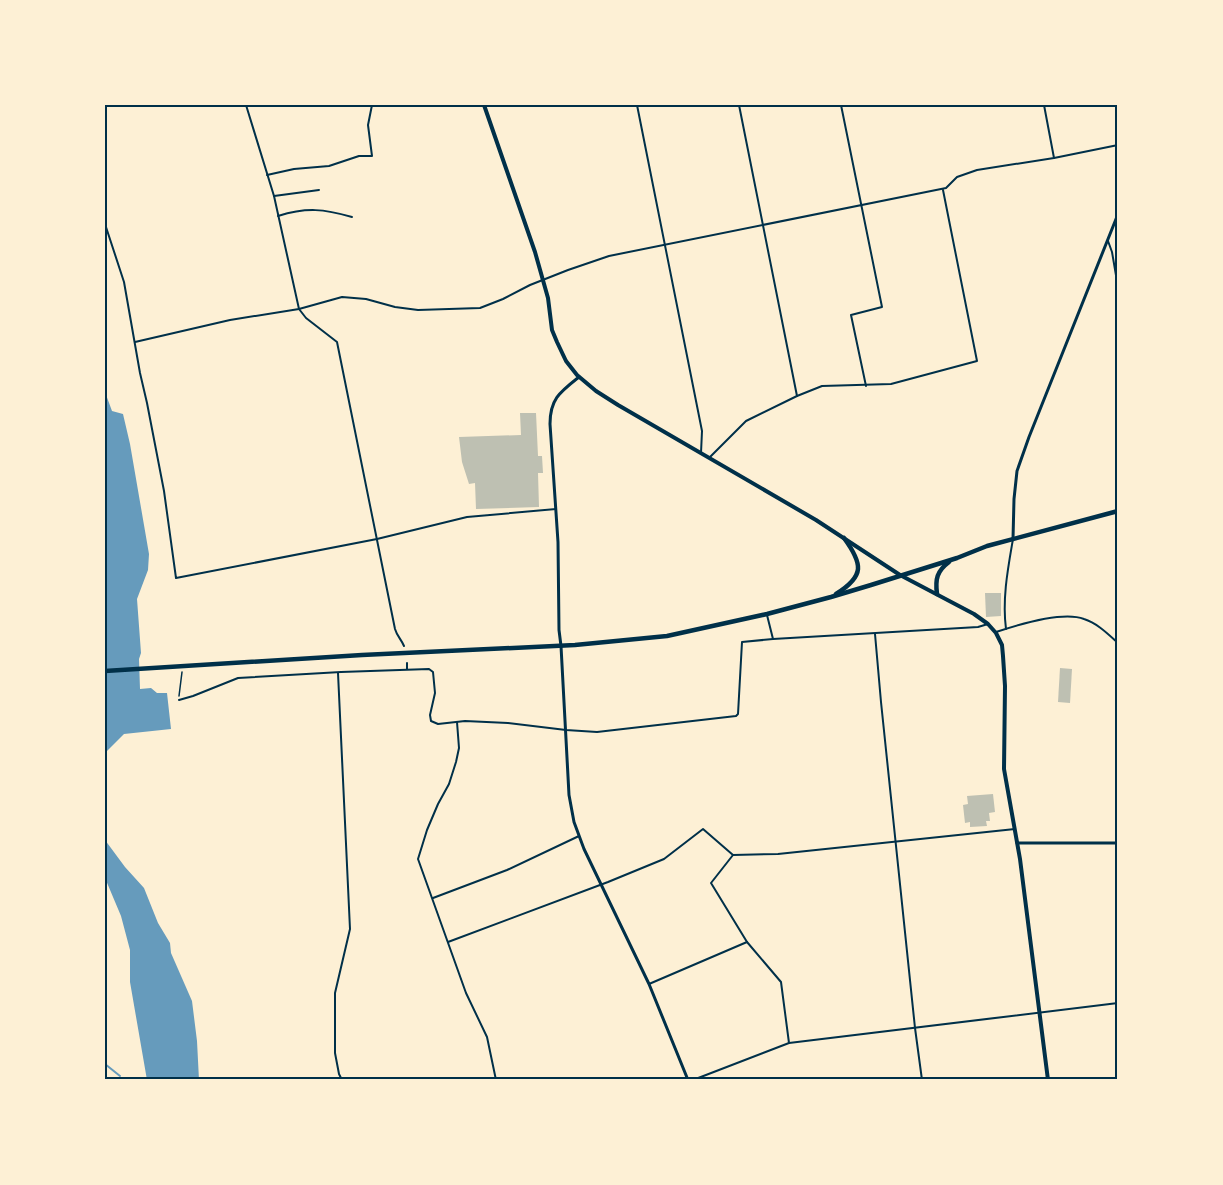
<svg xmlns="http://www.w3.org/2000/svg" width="1223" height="1185" viewBox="0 0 1223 1185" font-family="Cabin,sans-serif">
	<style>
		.water { fill: #669bbc }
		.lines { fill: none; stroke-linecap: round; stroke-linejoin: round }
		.stream { stroke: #669bbc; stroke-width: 2 }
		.building { fill: #bec0b2 }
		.path { stroke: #003049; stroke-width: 1.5 }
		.minor { stroke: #003049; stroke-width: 2 }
		.tertiary { stroke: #003049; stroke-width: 3 }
		.primary { stroke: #003049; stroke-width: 4 }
		.trunk { stroke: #003049; stroke-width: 4.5 }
		.neatline { fill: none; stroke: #003049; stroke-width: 2 }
	</style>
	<rect width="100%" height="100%" fill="#fdf0d5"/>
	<!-- water -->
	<g class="water">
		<path d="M105,392L112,411L123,414L130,444L149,554L148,570L137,599L141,653L139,659L140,689L151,688L157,693H167L171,729L124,734L105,753Z"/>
		<path d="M105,840L125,867L144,888L158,923L170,943L171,953L192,1001L197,1041L199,1080H147L130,982V950L121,916L105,878Z"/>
	</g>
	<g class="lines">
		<!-- stream -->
		<path class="stream" d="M105,1064L120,1076"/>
	</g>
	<!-- building -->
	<g class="building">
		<path d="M520,413H536L538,456H542L543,473H538L539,507L476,509L475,483L469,484L462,462L459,437L521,435Z"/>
		<path d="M985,593H1001V616L986,617Z"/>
		<path d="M1060,668L1072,669L1070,703L1058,702Z"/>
		<path d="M993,794L995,812L989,813L990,821H986L987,826L970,827V822L965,823L963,805L968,804L967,796Z"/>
	</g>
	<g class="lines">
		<!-- path -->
		<path class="path" d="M179,696L182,672"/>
		<!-- minor -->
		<g class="minor">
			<path d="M246,105L274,196L299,309L306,318L337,342L395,629C397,636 401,639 404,646"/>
			<path d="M637,105L702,431L701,453"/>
			<path d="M739,105L797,396"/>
			<path d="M841,105L882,307L851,315L866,386"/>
			<path d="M1044,105L1054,158"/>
			<path d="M267,175L294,169L329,166L359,156H372L368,125L372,105"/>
			<path d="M274,196L319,190"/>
			<path d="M278,216C307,207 324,209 352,217"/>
			<path d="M105,224L124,282L140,373L147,403L164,491L176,578L377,539L467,517L556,509"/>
			<path d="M1108,241L1112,252L1118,287"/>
			<path d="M135,342L230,320L299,309L342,297L366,299L395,307L418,310L480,308L503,299L530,285L568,270L609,256L946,188L957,177L977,170L1054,158L1118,145"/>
			<path d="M709,458L746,421L797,396L822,386L891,384L977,361L943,190"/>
			<path d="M767,615L773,639"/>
			<path d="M1006,629C1002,599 1008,568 1013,539"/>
			<path d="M996,632C1017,625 1063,611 1084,619C1097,623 1108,634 1118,643"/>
			<path d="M875,634L881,702L915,1028L922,1080"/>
			<path d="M407,663V669"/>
			<path d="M338,673L350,929L335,993V1053L339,1074L342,1080"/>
			<path d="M179,700L193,696L238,678L341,672L429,669L433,672L435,693L430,715L431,721L438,724L465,721L508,723L566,730L597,732L736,716L738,714L742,642L773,639L978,627L988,624"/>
			<path d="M457,722L459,748L456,762L449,784L438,804L427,830L418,859L466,993L487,1037L496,1080"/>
			<path d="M733,855L711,883L747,942L781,982L789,1043"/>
			<path d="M433,898L507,870L579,836"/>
			<path d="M448,942L608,882L664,859L703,829L733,855L778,854L1015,829"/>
			<path d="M649,984L747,942"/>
			<path d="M693,1080L789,1043L1118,1003"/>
		</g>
		<!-- tertiary -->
		<g class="tertiary">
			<path d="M579,377C560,392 550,399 550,424L558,542L559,630L561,646L569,795L574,822L584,849L649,984L688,1080"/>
			<path d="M1013,539L1014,499L1017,471L1029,437L1118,214"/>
			<path d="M1017,843H1118"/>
		</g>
		<!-- primary -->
		<path class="primary" d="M484,105L535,252L548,298L552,330L557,342L566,361L577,375L596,391L618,405L816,520L900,575L974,614L988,624L996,633L1002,645L1003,656L1005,686L1004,769L1020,859L1048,1080"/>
		<!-- trunk -->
		<g class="trunk">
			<path d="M836,594C865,576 863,564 844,538"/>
			<path d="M937,594C935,579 937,571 949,562"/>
			<path d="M105,671L362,655L575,645L667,636L767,614L831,597L871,585L957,558L987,546L1118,511"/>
		</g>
	</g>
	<!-- border -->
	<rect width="1223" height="1185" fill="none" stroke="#fdf0d5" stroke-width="213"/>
	<rect x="106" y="106" width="1010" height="972" class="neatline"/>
</svg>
